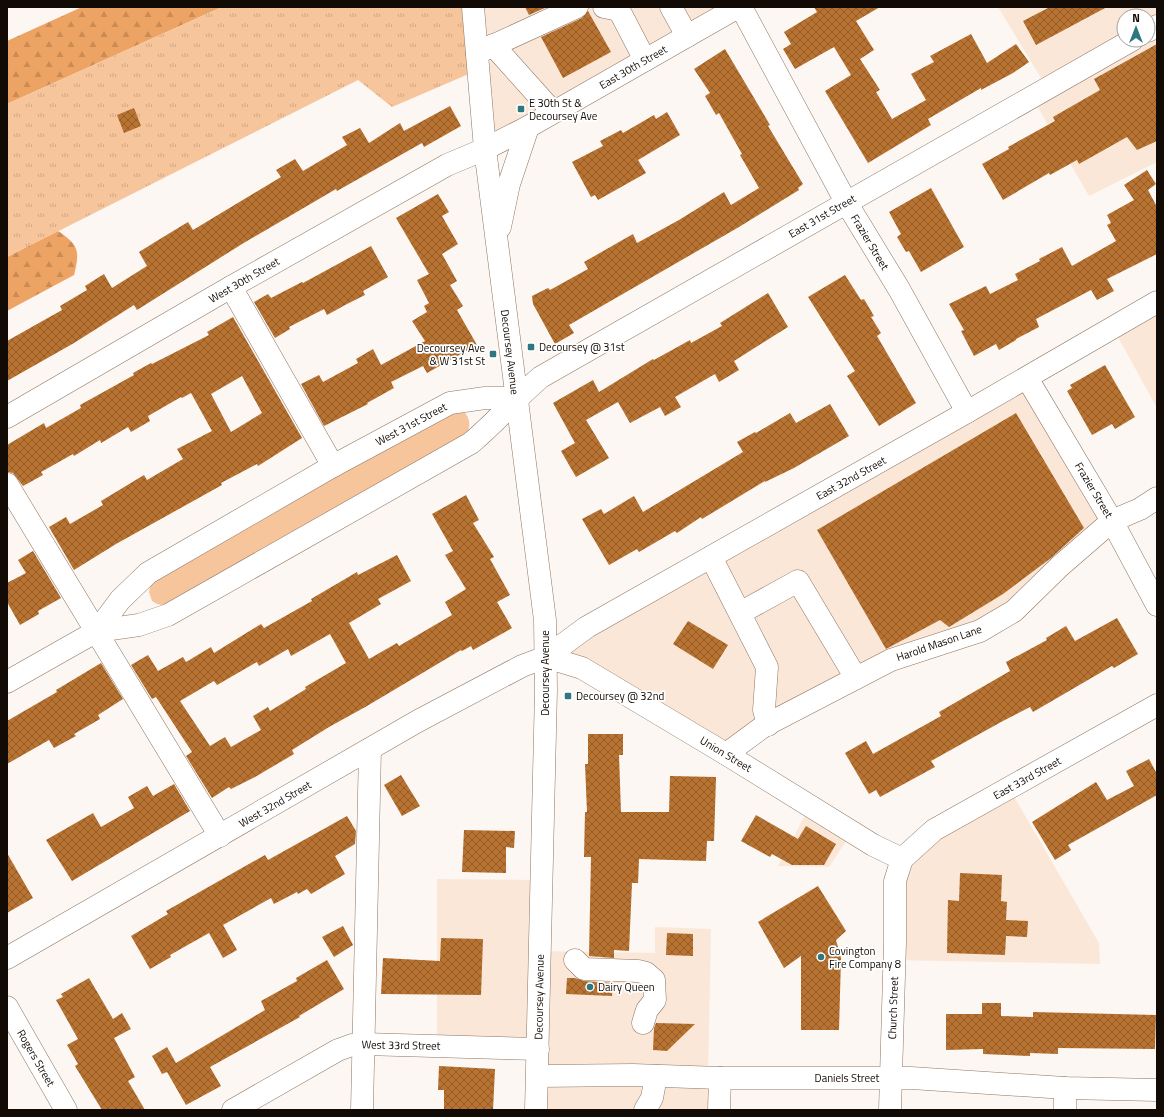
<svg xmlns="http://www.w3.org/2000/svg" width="1164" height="1117" viewBox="0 0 1164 1117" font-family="'Titillium Web',sans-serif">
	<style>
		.built { fill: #fbe7d7; fill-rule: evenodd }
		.grass { fill: #f6c59c }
		.forest { fill: url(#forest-firs) }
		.park { fill: url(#park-tufts) }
		.building { fill: url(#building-cross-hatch); fill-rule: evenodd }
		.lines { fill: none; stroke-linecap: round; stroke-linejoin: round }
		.minor-casing { stroke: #8e7562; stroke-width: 23 }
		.major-casing { stroke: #8e7562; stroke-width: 23 }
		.minor { stroke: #fff; stroke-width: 22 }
		.major { stroke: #fff; stroke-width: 22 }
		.poi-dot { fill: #2f7780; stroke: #fff; stroke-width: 1.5 }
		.labels { text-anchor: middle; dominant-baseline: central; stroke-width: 3.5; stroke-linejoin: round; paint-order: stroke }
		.street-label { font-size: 11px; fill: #120a04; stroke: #fff }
		.poi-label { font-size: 11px; fill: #120a04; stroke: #fff; text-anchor: start }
	</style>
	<defs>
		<pattern id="forest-firs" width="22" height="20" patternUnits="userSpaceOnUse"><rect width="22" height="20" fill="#eda363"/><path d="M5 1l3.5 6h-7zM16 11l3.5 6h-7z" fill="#ca8b54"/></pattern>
		<pattern id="park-tufts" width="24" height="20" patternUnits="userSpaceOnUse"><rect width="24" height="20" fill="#f6c59c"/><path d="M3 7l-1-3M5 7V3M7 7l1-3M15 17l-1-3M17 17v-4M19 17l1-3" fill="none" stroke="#d2a885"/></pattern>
		<pattern id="building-cross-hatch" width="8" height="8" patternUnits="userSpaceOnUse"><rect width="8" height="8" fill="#b87231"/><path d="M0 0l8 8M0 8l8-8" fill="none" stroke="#945c27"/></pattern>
	</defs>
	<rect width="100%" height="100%" fill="#fcf7f2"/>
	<!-- built -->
	<g class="built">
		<path d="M473,7H738L485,149Z"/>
		<path d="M998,7H1157V162L1089,196L1032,97L1047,88ZM1124,16H1148V40H1124Z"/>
		<path d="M1157,302V408L1113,328Z"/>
		<path d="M1027,378L1112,521L1014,611L891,660L726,754L546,657Z"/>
		<path d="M1009,788L1099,943L1100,964L895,960L902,859Z"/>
		<path d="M810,806L852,832L829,867L778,866Z"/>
		<path d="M437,879L542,880L540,951L655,953V927L711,929L708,1077L719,1110H536L538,1049L437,1046Z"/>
	</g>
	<!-- grass -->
	<path class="grass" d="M460,411L464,412C472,420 470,430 464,438L166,606L157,604L152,601L149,592L151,583L446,414Z"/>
	<!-- forest -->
	<g class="forest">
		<path d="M82,7H222L7,104V41Z"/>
		<path d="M58,231C79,245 80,251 74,275L7,311V257Z"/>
	</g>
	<!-- park -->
	<path class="park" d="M222,7H473L478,70L392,107L358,80L7,257V104Z"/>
	<!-- building -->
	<g class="building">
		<path d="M525,7H547L529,15Z"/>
		<path d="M814,7H880L856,21L874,50L860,59L880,90L876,92L892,119L926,100L911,74L934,62L930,56L971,34L987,63L1016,44L1029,62L1013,73L981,90V88L928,119L931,125L868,163L825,91L851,75L834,47L795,69L783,49L791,44L784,32L817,12Z"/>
		<path d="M1050,7H1107L1036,45L1023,21Z"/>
		<path d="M588,11L611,52L563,78L541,37L582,18Z"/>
		<path d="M1157,44V141L1137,150L1127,137L1079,164L1077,160L1050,175L1049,173L1003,200L982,164L1009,149L1008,147L1055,121L1053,117L1100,90L1094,79Z"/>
		<path d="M725,49L770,125L768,126L803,184L798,188L799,190L739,227L569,325L574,333L555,344L533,304L532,296L548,288L550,290L588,269L584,262L633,234L637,243L679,220L724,192L731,205L759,188L740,155L742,154L719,113L716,115L705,96L710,93L694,69Z"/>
		<path d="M450,106L461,126L424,147L422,143L337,191L336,189L242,244L137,310L134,305L74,343L7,381V341L62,310L60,306L87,290L85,286L104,274L112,288L147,266L139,252L160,239L188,222L193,230L281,177L276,170L295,159L303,171L347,145L342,137L360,128L369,143L400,123L404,131Z"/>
		<path d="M134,108L141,126L124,133L117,115Z"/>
		<path d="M667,112L680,135L638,160L646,173L598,200L595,195L591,197L572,162L603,146L600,141L621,130L623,133L654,115L656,119Z"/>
		<path d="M1147,170L1156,184L1148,190L1157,207V254L1107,279L1114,291L1097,300L1091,290L1036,319L1039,327L1016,339V340L999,350L996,344L974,356L961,331L964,330L949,304L986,286L990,294L1018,280L1015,274L1040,261L1039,259L1062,247L1072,266L1116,241L1107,225L1111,223L1107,215L1134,200L1124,185Z"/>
		<path d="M931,188L964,247L921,272L909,251L906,252L897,237L901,234L889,212Z"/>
		<path d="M438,194L449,212L442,216L458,244L442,254L457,281L450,285L463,306L457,310L477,345L427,373L423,366L391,382L394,388L367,403L368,404L324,426L301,384L319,375L323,382L358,363L356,359L373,349L381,365L425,341L412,321L427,312L424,306L429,303L417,280L429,274L396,218Z"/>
		<path d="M371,246L388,277L363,291L365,295L347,304L327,315L324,309L289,327L290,329L275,338L254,302L268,294L271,298L302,282L303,283Z"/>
		<path d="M845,275L861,300L864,299L874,316L871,317L881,333L877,336L916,403L879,426L847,376L855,371L808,297Z"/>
		<path d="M768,293L788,327L734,361L739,370L719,382L715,374L675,397L681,407L665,416L660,407L630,423L618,402L586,420L609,458L576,477L561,451L575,443L553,403L593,380L599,392L653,359L654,360L690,340L691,343L722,326L720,323Z"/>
		<path d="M233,317L302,438L258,466L257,464L221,483L222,485L116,544L74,570L49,527L66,517L70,524L103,505L101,501L144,475L147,480L183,459L177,449L212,431L191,393L182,398L181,397L148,416L150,421L131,432L128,427L101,443L100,440L74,456L73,454L41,472L43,475L23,486L13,473L7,472V445L44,423L46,428L81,408L80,405L134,375L133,373L151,363L152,364L209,335L207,332ZM242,376L262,413L231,432L211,394Z"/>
		<path d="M1105,365L1135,417L1115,429L1112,424L1092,435L1067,391L1072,388L1070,385Z"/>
		<path d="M830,404L849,436L794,468L765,482V481L702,519L701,517L677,533L675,531L639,552L637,549L609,565L582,519L601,509L604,514L634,496L643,512L743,452L737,442L755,432L756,433L790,413L796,423Z"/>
		<path d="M1016,413L1084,528L1051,558L1003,594L949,627L940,620L886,649L817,530Z"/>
		<path d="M466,495L479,520L473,523L494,557L490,559L510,595L497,602L512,628L473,650L471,646L462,651L461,650L367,706L329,727L292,750L294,754L255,777L231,789L229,787L212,798L186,756L192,752L156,697L152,699L131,665L148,655L158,671L183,657L186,662L211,647L214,653L261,624L264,628L312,601L311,599L357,572L358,575L397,555L411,581L378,599L381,604L349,623L369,659L397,643L399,646L452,615L445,602L466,589L445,555L453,551L432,514ZM330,634L346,663L305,687L306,689L270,711L268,707L253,716L261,730L231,747L225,737L210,746L180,701L214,681L217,685L257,662L259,666L288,649L291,656Z"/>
		<path d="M33,551L61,598L38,611L39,614L20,625L7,602V583L26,573L18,560Z"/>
		<path d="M1117,618L1138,654L1114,668L1112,666L1033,712L1030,707L1001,722L931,761L935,767L880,797L876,790L869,794L845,753L866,741L873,754L941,716L939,712L1010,671L1006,662L1047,640L1046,638L1066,626L1075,641Z"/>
		<path d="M688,621L728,645L713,669L673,644Z"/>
		<path d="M101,663L123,699L98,715L100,719L74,734L76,736L54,748L49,740L7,764V721L57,692L56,690Z"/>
		<path d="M588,734H623V755H619L621,812H669L670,776L716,777L714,841H707L706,861L639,859L638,883H632L629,951L614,950V958L589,956L591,857H584L585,812H587L585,764H588Z"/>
		<path d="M1149,759L1157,774V795L1068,845L1071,850L1055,860L1032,822L1096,782L1107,800L1134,786L1126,771Z"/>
		<path d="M401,775L420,806L402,816L384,785Z"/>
		<path d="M174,784L190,811L72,881L46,840L93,813L101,827L134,808L128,797L147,786L153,796Z"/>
		<path d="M756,815L798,839L806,826L836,844L824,865H792L772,854L770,857L741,841Z"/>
		<path d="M347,816L356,831L355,844L335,856L345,874L311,894L307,889L298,894L297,892L274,904L271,898L223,925L237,950L223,958L209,933L170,955L171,957L150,969L131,936L168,914L166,911L265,855L268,860Z"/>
		<path d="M464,830L515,831L514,848L506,847V873L462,872Z"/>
		<path d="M7,853L33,898L7,913Z"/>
		<path d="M960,873L1002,875L1001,901L1007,902L1006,920L1028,921L1027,937L1006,936L1005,955L947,953L948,900L959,901Z"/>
		<path d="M818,886L846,931L836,940L841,958L839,1030H801V956L784,968L758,922Z"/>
		<path d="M343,926L353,945L334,957L322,937Z"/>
		<path d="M667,933L693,934V956L666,955Z"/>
		<path d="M441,938L483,939L481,995L381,994L383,958L440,961Z"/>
		<path d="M327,960L344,989L299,1016L300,1017L210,1067L221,1086L186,1105L167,1072L162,1074L152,1056L167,1047L176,1063L265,1010L261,1001L297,981L296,978Z"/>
		<path d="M89,978L113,1019L122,1013L131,1029L114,1038L135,1077L128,1081L145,1110H102L75,1066L78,1064L67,1045L78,1039L56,1000L63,997L61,994Z"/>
		<path d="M567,978H575L584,981L613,983L612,996L566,994Z"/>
		<path d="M982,1003H1001V1016L1033,1017V1012L1156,1015L1155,1049L1058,1048V1054L1030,1053V1056L983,1054V1049L946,1050V1014H982Z"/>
		<path d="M656,1023L695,1024L667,1051L653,1050L654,1028Z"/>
		<path d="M439,1066L495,1069L493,1110H444V1090H438Z"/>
	</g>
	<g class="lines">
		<!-- minor casing -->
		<g class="minor-casing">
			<g id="minor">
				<path d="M604,7L619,10L645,60"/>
				<path d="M671,7L687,36"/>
				<path d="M741,7L846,202L899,289L967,412"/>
				<path d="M1148,31L1157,26"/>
				<path d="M493,45L553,112"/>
				<path d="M477,53L577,7"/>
				<path d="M231,287L333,466"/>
				<path d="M1027,378L1112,521L1157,605"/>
				<path d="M7,417L231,287L447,165L485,149L473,7"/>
				<path d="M7,484L220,836"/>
				<path d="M711,557L767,667L764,710L768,725"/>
				<path d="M740,613L798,581L856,678"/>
				<path d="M97,631L120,600L148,573L333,466L450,403L485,398H516"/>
				<path d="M546,657L582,668L726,754L873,845L902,859"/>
				<path d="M7,682L97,631L139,625L168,615L471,443C496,422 516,398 541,377L1132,40"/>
				<path d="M726,754L764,726L891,660L980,631L1014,611L1060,566L1112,521L1140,509L1157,498"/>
				<path d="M902,859L934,830L1157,705"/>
				<path d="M7,958L418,721L522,666L546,657L587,627L967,412L1157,302"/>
				<path d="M575,960L584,969L638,971L646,973L654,980L655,1000L647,1010L643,1023"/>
				<path d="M7,1007L66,1110"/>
				<path d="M538,1076L633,1075L720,1078H911L1065,1088L1157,1090"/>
				<path d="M233,1110L338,1050L352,1045L364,1044L538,1049"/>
				<path d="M362,1110L370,749"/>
				<path d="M645,1110L652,1098L656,1076"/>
				<path d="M719,1110L720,1078"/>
				<path d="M890,1110L895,942V881L902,859"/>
				<path d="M1065,1110V1088"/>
			</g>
		</g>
		<!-- major casing -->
		<g class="major-casing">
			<g id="major">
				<path d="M500,227L509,184L528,127"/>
				<path d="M536,1110L546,690L545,620L485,149L528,127L738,7"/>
			</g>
		</g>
		<!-- minor -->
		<use href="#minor" class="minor"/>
		<!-- major -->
		<use href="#major" class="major"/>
	</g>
	<!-- markers -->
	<g class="poi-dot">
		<rect x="517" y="105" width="8" height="8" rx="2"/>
		<rect x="527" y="343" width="8" height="8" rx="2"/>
		<rect x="489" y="350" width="8" height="8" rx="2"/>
		<rect x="564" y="692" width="8" height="8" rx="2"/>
		<circle cx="821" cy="957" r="4"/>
		<circle cx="590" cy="987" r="4"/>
	</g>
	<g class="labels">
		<!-- street labels -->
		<g class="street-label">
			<text transform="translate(633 67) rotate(-30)">East 30th Street</text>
			<text transform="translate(822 216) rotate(-30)">East 31st Street</text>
			<text transform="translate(870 242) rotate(59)">Frazier Street</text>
			<text transform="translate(244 280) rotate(-30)">West 30th Street</text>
			<text transform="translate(510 352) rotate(83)">Decoursey Avenue</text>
			<text transform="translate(411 424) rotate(-28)">West 31st Street</text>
			<text transform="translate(851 478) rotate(-29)">East 32nd Street</text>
			<text transform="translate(1094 490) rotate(59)">Frazier Street</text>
			<text transform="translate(939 643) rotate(-19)">Harold Mason Lane</text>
			<text transform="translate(545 673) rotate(-90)">Decoursey Avenue</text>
			<text transform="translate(726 754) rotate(31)">Union Street</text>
			<text transform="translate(1027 778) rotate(-29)">East 33rd Street</text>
			<text transform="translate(275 804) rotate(-30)">West 32nd Street</text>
			<text transform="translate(539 997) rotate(-89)">Decoursey Avenue</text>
			<text transform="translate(893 1008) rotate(-88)">Church Street</text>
			<text transform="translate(401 1045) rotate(1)">West 33rd Street</text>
			<text transform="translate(36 1058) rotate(60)">Rogers Street</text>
			<text x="847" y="1078">Daniels Street</text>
		</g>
		<!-- poi labels -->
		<g class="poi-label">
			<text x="529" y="103">E 30th St &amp;<tspan x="529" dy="13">Decoursey Ave</tspan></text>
			<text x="539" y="347">Decoursey @ 31st</text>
			<text x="485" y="348" text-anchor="end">Decoursey Ave<tspan x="485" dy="13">&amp; W 31st St</tspan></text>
			<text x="576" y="696">Decoursey @ 32nd</text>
			<text x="829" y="951">Covington<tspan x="829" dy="13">Fire Company 8</tspan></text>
			<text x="598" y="987">Dairy Queen</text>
		</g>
	</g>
	<!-- border -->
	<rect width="1164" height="1117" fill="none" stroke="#120a04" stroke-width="16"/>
	<!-- north arrow -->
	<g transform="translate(1136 28)"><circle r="19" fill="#ffffff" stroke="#a09d9b"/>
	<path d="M0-3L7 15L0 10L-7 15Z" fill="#2f7780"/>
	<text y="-6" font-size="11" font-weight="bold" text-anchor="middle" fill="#120a04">N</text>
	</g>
</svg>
